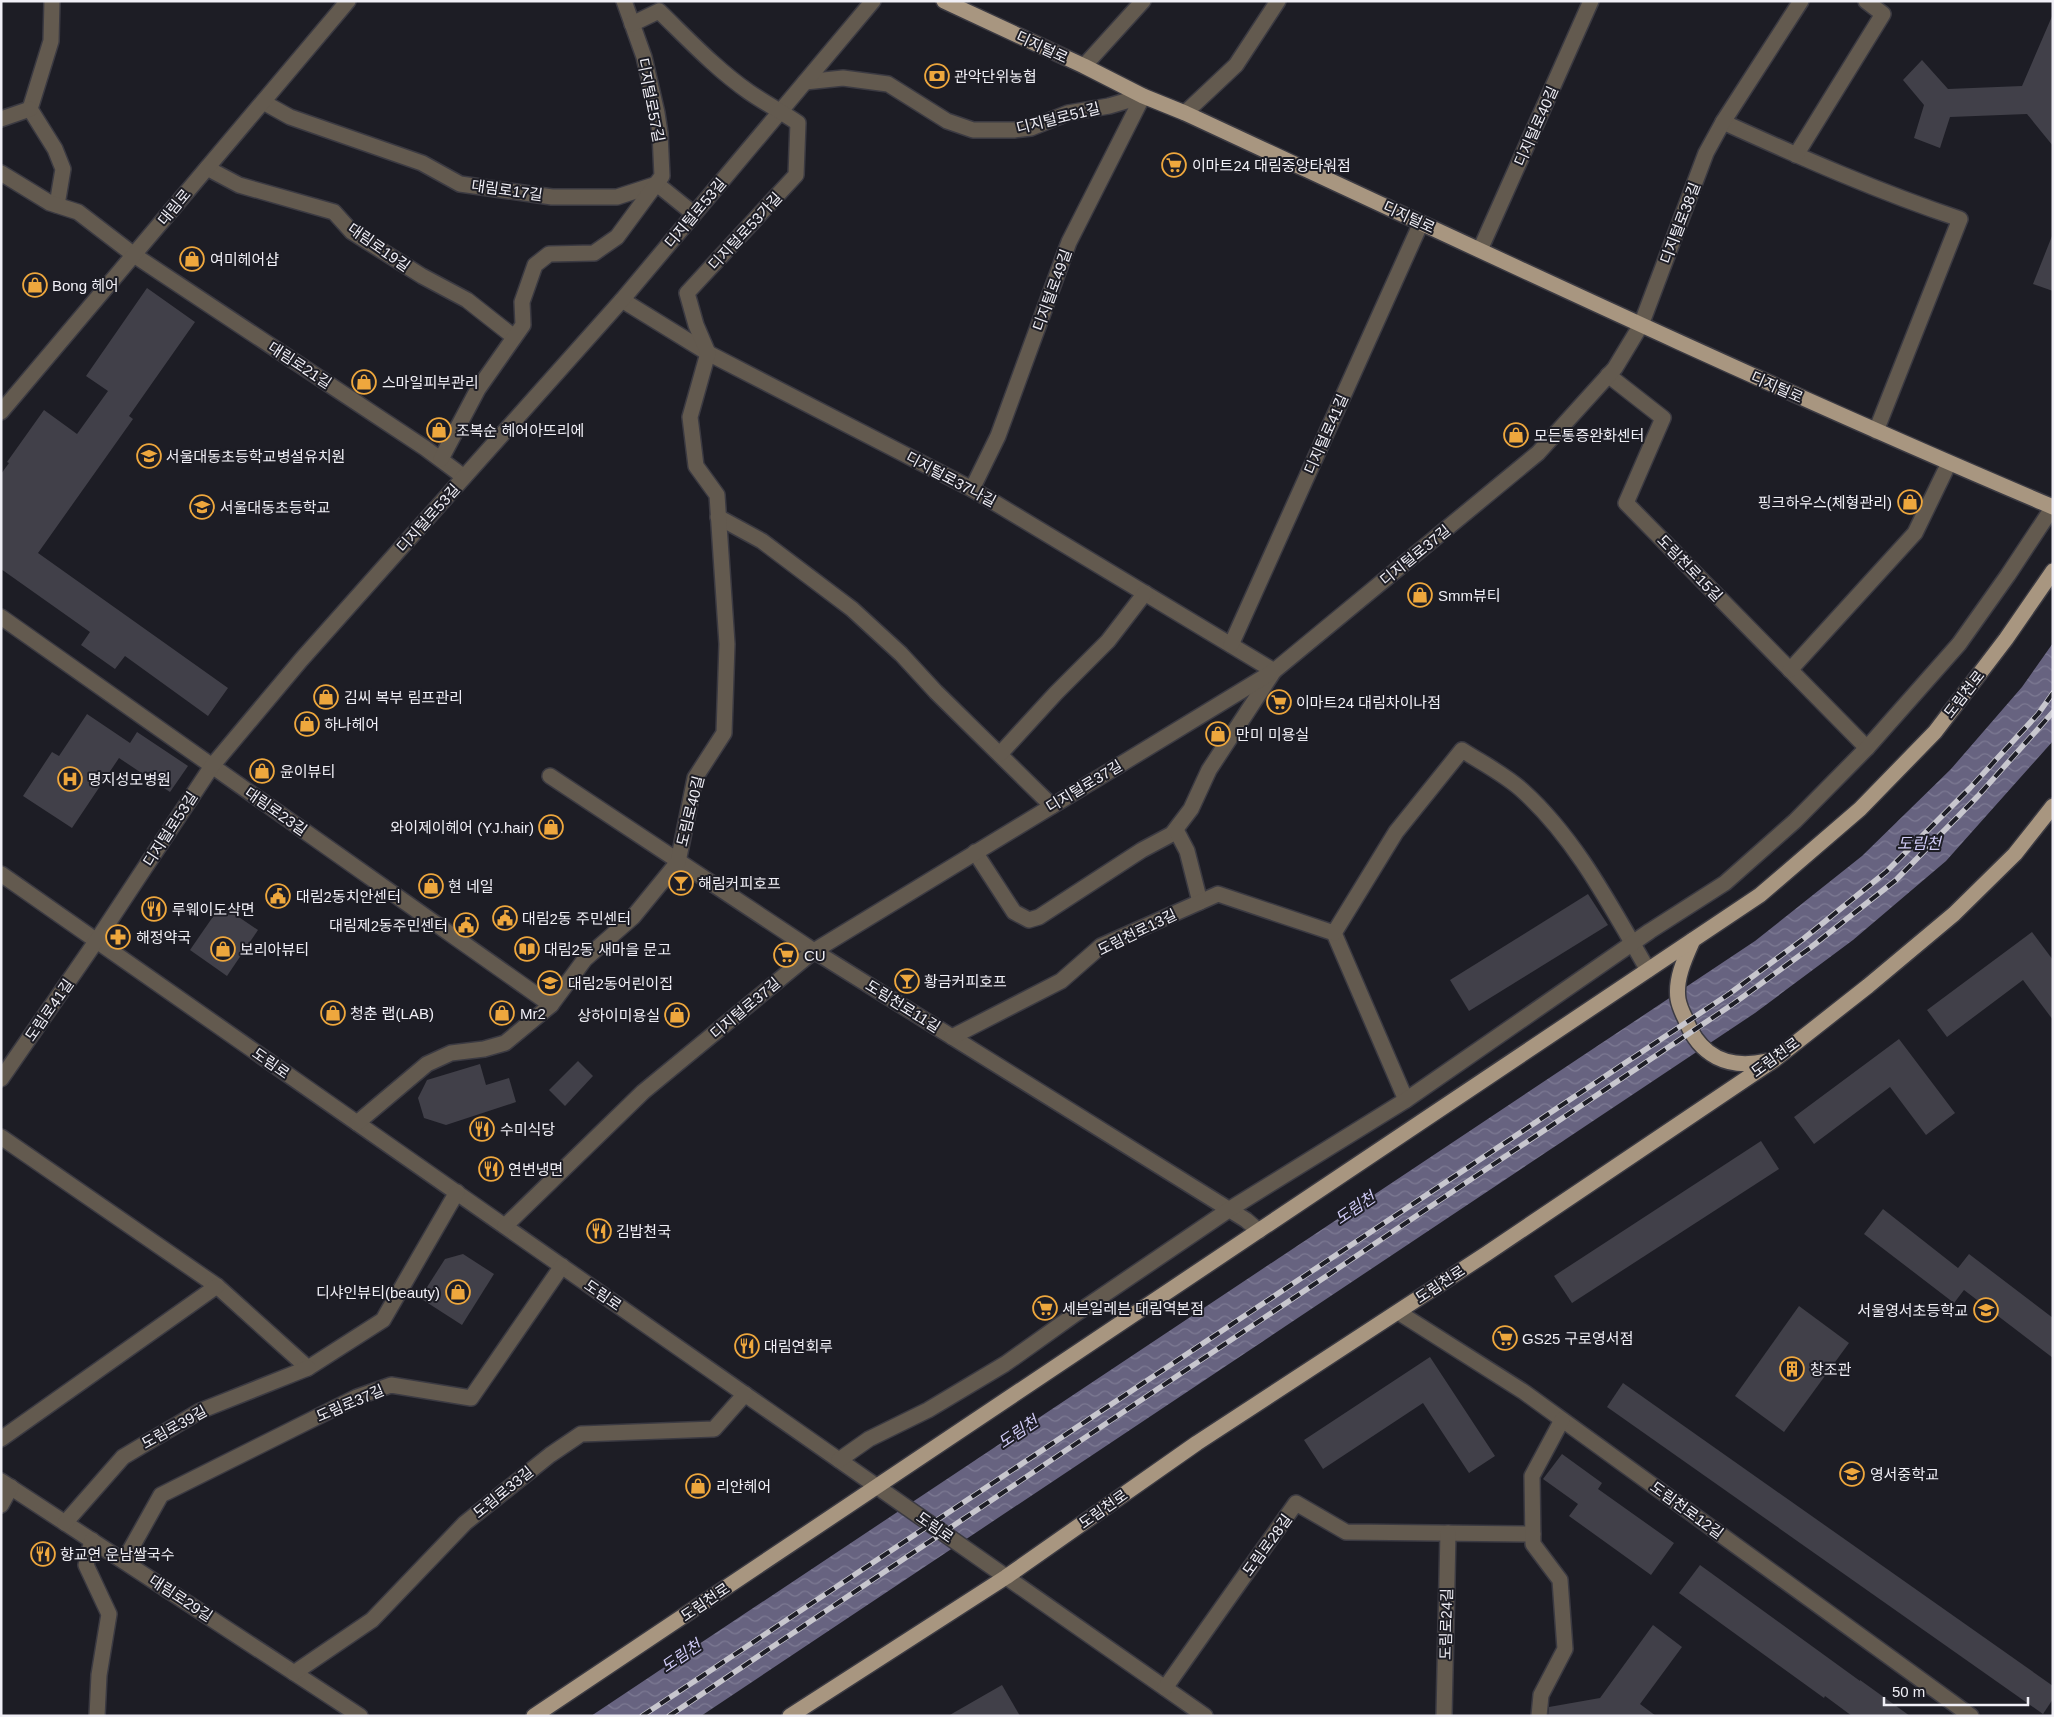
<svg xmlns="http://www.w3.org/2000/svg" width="2054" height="1717" viewBox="0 0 2054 1717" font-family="Arial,'Noto Sans KR',sans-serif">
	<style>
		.water { fill: url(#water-waves) }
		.building { fill: #414049 }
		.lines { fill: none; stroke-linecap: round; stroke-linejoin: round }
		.minor-casing { stroke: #3b3a42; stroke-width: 18 }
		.major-casing { stroke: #3b3a42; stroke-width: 18 }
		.minor { stroke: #635a4f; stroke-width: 15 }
		.major { stroke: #a89680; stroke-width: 15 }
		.rail-casing { stroke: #c8c7ce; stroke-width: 5.5 }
		.rail { stroke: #1d1d25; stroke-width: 4; stroke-dasharray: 11; stroke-linecap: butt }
		.labels { text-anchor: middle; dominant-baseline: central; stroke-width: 4; stroke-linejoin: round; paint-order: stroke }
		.street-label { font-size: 15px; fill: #f0eff6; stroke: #1d1d25 }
		.poi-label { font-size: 15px; fill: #f0eff6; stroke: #1d1d25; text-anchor: start }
		.water-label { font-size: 16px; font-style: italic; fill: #d2cdf9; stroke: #1d1d25 }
	</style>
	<defs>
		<pattern id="water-waves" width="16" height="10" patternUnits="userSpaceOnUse" patternTransform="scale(1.25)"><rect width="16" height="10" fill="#676380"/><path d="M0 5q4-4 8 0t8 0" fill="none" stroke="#7d7a93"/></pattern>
	</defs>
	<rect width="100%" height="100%" fill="#1d1d25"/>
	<!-- water -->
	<path class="water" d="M2053,643V741L1946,861L1853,940L1755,1013L701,1716H591L1755,941L1862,856L1951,769L2022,687Z"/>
	<!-- building -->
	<g class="building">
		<path d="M2053,14V146L2027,114L1950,117L1940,148L1914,138L1924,105L1903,80L1922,60L1948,89L2022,86Z"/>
		<path d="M2052,236H2053V291L2033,284Z"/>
		<path d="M147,288L195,322L129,416L133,419L38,553L228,688L208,716L125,656L115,669L81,645L90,632L1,569V474L9,463L7,462L44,410L77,434L108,391L86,376Z"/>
		<path d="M87,714L130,743L137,732L188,766L170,792L119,758L72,828L23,796L52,752L59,756Z"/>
		<path d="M1588,894L1608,925L1469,1011L1450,980Z"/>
		<path d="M221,905L258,930L227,976L190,950Z"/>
		<path d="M2032,932L2053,960V1020L2023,980L1947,1037L1927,1010Z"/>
		<path d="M1899,1039L1955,1113L1926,1135L1890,1087L1814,1144L1794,1117Z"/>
		<path d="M578,1061L593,1076L565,1106L549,1090Z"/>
		<path d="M480,1064L486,1085L509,1078L516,1102L446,1125L424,1118L418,1098L427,1080Z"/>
		<path d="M1761,1141L1779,1169L1572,1303L1554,1276Z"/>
		<path d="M1883,1209L1958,1268L1969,1254L2053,1318V1358L1964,1290L1954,1303L1864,1234Z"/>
		<path d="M463,1254L494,1274L462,1325L420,1298L445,1259Z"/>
		<path d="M1799,1306L1849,1343L1784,1432L1735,1396Z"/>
		<path d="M1430,1357L1495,1456L1469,1473L1423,1403L1323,1469L1304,1440Z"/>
		<path d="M1623,1383L2053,1686V1699L2043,1714L1607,1407Z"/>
		<path d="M1562,1454L1602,1483L1598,1489L1674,1543L1651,1575L1569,1516L1578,1504L1543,1479Z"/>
		<path d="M1700,1565L1860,1681V1680L1910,1716H1852L1825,1696L1824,1698L1679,1593Z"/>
		<path d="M1653,1625L1682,1647L1640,1704L1656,1716H1548L1549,1707L1600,1698Z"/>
		<path d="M1002,1685L1020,1716H948Z"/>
	</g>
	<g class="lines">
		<!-- minor casing -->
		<g class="minor-casing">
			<g id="minor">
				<path d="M52,1L51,41L30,109L55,149L63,169L57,205"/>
				<path d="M1084,66L1143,1"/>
				<path d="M805,82L843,78L888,84L947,121L973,130H1014L1031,128L1068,113L1109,106L1143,96"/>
				<path d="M263,102L290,117L422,163L460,184L552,197H617L657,184L694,214"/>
				<path d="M1185,113L1236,65L1278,1"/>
				<path d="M1,119L30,109"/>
				<path d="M1723,122C1800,157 1879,192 1960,219L1876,431"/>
				<path d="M1796,155L1883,14L1866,1"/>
				<path d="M207,168L239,185L334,212L352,232L422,276L467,300L514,337"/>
				<path d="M1,173L50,203L78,212L134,255L425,448L464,477"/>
				<path d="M1480,250L1591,1"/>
				<path d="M622,300L708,353L972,489L1274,671L1209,770L1191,809L1172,834L1142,850L1039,917L1029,920L1014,912L975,852"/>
				<path d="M1608,375L1663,418L1626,503L1867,748"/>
				<path d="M1,412L348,1"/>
				<path d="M441,459L478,389L523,325L522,302L535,265L549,254L594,253L617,237L662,176L660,133L657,113L644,57L624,1"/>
				<path d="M972,489L998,436L1069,242L1143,96"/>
				<path d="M718,517L762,541L852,609L901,654L936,692L1052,806"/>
				<path d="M1,617L551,1005"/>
				<path d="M1231,645L1421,223"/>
				<path d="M1790,670L1915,533L1949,463"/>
				<path d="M1000,754L1056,693L1108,641L1145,593"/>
				<path d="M550,776L814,951L1246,1220L1259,1231"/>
				<path d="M1176,830L1187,851L1200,902"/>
				<path d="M1,874L1205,1716"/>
				<path d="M1334,933L1406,1100"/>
				<path d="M952,1037L1061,981L1101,946L1218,894L1334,933L1396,832L1462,750C1482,763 1506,775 1523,791C1577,840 1611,907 1648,970"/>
				<path d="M1,1079L97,940L212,766L301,660L622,300L873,1"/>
				<path d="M357,1123L427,1064L451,1053L484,1049L505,1043L551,1005L585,959L633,917L678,862L695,778L724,733L727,644L717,495L696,466L690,417L708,353L696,325L687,293L796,175L798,123C782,112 765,103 749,92C716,69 688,39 659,11L632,24"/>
				<path d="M1,1137L217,1286L308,1368L383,1320L457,1192"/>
				<path d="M505,1226L643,1092L814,951L1274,671L1538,453L1615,368L1641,325L1706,153L1723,122L1801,1"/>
				<path d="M1398,1312L1524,1392L1971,1716"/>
				<path d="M1,1439L217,1286"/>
				<path d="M839,1460L869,1439L928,1410L1005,1364L1074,1315L1230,1209L1406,1100L1650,931L1725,883L1795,821L1867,748L1959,644L2008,575L2053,507"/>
				<path d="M1,1481L360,1716"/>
				<path d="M1,1505L11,1487"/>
				<path d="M65,1523L123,1457L200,1411L308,1368"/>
				<path d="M92,1540L86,1565L109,1614L99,1675L97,1716"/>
				<path d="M124,1561L161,1495L357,1397L391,1385L471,1398L562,1266"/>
				<path d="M294,1673L372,1620L465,1523L550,1455L581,1434L714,1429L745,1394"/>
				<path d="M1165,1688L1296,1503L1346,1532L1533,1534"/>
				<path d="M1444,1716L1448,1533"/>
				<path d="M1539,1716L1541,1695L1565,1649L1560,1580L1533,1544L1532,1476L1562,1420"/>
			</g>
		</g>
		<!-- major casing -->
		<g class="major-casing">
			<g id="major">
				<path d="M944,1L1084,66L1143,96L1185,113C1473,247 1760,383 2053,507"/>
				<path d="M1693,940C1685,958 1675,979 1678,999C1679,1005 1682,1012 1685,1018C1699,1056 1728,1070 1767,1061"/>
				<path d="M534,1716L1760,895L1860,809L1935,732L2006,639L2053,571"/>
				<path d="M790,1716L1006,1577L1197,1443L1486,1254L1774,1060L1868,986L1954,914L2015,854L2053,806"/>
			</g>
		</g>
		<!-- minor -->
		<use href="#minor" class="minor"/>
		<!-- major -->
		<use href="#major" class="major"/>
		<!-- rail casing -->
		<g class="rail-casing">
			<g id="rail">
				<path d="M642,1716L1729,994L1802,940L1886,872L1970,788L2038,714L2053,693"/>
				<path d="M669,1716L1733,1004L1810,948L1896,880L1978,796L2053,712"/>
			</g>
		</g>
		<!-- rail -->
		<use href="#rail" class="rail"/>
	</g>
	<!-- icons -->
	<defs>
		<g id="bank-ring" transform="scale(1.25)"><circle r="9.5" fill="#1d1d25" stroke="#eea73d" stroke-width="1.5"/><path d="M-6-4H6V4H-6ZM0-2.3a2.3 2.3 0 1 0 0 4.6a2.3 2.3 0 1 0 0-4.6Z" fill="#eea73d"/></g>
		<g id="supermarket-ring" transform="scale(1.25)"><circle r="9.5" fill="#1d1d25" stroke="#eea73d" stroke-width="1.5"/><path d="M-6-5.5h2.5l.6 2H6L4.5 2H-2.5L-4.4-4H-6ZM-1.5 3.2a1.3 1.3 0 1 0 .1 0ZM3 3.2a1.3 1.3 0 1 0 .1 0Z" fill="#eea73d"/></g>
		<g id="shop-ring" transform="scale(1.25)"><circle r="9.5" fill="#1d1d25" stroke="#eea73d" stroke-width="1.5"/><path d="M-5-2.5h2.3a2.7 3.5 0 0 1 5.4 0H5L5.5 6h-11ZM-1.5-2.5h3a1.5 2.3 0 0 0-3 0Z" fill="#eea73d"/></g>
		<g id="school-ring" transform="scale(1.25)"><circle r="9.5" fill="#1d1d25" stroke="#eea73d" stroke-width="1.5"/><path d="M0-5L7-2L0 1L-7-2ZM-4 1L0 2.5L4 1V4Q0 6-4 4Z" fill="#eea73d"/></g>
		<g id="hospital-ring" transform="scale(1.25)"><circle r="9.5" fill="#1d1d25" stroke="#eea73d" stroke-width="1.5"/><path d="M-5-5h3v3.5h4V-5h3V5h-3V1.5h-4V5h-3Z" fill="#eea73d"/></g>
		<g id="bar-ring" transform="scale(1.25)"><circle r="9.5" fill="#1d1d25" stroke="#eea73d" stroke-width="1.5"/><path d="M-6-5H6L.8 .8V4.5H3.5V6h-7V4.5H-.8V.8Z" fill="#eea73d"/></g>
		<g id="civic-ring" transform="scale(1.25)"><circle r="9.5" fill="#1d1d25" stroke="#eea73d" stroke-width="1.5"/><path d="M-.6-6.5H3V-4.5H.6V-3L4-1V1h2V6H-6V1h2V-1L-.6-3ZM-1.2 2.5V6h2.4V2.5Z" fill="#eea73d"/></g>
		<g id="restaurant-ring" transform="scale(1.25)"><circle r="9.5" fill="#1d1d25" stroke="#eea73d" stroke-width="1.5"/><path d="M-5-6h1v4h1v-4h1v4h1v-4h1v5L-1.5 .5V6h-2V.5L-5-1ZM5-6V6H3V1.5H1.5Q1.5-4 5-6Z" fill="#eea73d"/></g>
		<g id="pharmacy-ring" transform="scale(1.25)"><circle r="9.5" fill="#1d1d25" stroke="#eea73d" stroke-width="1.5"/><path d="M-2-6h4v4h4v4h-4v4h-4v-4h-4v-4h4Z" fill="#eea73d"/></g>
		<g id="library-ring" transform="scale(1.25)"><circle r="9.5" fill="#1d1d25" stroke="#eea73d" stroke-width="1.5"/><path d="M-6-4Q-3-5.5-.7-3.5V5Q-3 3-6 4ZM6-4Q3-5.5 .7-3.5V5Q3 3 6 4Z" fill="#eea73d"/></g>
		<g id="building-ring" transform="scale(1.25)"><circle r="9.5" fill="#1d1d25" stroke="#eea73d" stroke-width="1.5"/><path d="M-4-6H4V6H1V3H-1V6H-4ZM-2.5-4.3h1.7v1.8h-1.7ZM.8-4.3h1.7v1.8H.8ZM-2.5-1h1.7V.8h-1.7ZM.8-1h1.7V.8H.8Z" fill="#eea73d"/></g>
	</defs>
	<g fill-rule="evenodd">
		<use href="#bank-ring" x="937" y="76"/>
		<use href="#supermarket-ring" x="1174" y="165"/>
		<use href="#shop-ring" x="192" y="259"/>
		<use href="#shop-ring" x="35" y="285"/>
		<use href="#shop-ring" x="364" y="382"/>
		<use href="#shop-ring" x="439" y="430"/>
		<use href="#shop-ring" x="1516" y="435"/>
		<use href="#school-ring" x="149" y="456"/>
		<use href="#shop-ring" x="1910" y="502"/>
		<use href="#school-ring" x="202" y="507"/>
		<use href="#shop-ring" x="1420" y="595"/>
		<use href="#shop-ring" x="326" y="697"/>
		<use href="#supermarket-ring" x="1279" y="702"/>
		<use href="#shop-ring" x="307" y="724"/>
		<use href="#shop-ring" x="1218" y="734"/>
		<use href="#shop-ring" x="262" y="771"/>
		<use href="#hospital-ring" x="70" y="779"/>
		<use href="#shop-ring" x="551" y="827"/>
		<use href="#bar-ring" x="681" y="883"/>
		<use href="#shop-ring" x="431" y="886"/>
		<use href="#civic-ring" x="278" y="896"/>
		<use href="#restaurant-ring" x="154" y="909"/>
		<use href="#civic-ring" x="505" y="918"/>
		<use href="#civic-ring" x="466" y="925"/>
		<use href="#pharmacy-ring" x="118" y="937"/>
		<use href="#shop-ring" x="223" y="949"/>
		<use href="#library-ring" x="527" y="949"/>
		<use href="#supermarket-ring" x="786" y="955"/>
		<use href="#bar-ring" x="907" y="981"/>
		<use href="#school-ring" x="550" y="983"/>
		<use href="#shop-ring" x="333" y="1013"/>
		<use href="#shop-ring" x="502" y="1013"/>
		<use href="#shop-ring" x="677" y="1015"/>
		<use href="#restaurant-ring" x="482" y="1129"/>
		<use href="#restaurant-ring" x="491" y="1169"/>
		<use href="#restaurant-ring" x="599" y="1231"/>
		<use href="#shop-ring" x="458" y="1292"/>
		<use href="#supermarket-ring" x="1045" y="1308"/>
		<use href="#school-ring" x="1986" y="1310"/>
		<use href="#supermarket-ring" x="1505" y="1338"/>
		<use href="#restaurant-ring" x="747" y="1346"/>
		<use href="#building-ring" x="1792" y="1369"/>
		<use href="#school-ring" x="1852" y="1474"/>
		<use href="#shop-ring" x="698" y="1486"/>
		<use href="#restaurant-ring" x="43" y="1554"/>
	</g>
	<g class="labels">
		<!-- street labels -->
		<g class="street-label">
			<text transform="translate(1042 47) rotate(25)">디지털로</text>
			<text transform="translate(651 100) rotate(79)">디지털로57길</text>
			<text transform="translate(1058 118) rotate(-14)">디지털로51길</text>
			<text transform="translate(1536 126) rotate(-66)">디지털로40길</text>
			<text transform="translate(507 190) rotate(8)">대림로17길</text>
			<text transform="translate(174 207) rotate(-50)">대림로</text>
			<text transform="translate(695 213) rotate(-50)">디지털로53길</text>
			<text transform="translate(1409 217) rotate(25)">디지털로</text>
			<text transform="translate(1680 223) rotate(-69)">디지털로38길</text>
			<text transform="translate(745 231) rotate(-47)">디지털로53가길</text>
			<text transform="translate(379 247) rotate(35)">대림로19길</text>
			<text transform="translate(1052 290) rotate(-70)">디지털로49길</text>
			<text transform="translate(300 365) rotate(33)">대림로21길</text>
			<text transform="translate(1777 387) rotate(24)">디지털로</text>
			<text transform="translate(1326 434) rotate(-66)">디지털로41길</text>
			<text transform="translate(951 479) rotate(28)">디지털로37나길</text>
			<text transform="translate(428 518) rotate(-48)">디지털로53길</text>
			<text transform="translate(1415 555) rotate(-39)">디지털로37길</text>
			<text transform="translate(1690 568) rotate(46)">도림천로15길</text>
			<text transform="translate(1964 694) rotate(-52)">도림천로</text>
			<text transform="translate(1084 786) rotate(-31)">디지털로37길</text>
			<text transform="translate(276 811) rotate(35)">대림로23길</text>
			<text transform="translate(690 811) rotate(-76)">도림로40길</text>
			<text transform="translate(170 829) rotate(-57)">디지털로53길</text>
			<text transform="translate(1137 932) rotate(-26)">도림천로13길</text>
			<text transform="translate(903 1006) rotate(32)">도림천로11길</text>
			<text transform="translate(745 1008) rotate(-40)">디지털로37길</text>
			<text transform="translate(49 1010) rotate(-55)">도림로41길</text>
			<text transform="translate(1775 1057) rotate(-36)">도림천로</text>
			<text transform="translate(271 1063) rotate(35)">도림로</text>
			<text transform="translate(1440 1284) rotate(-33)">도림천로</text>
			<text transform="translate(603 1295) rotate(35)">도림로</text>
			<text transform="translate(350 1403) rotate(-23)">도림로37길</text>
			<text transform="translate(174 1427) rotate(-29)">도림로39길</text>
			<text transform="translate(503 1492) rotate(-39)">도림로33길</text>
			<text transform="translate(1103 1509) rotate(-35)">도림천로</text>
			<text transform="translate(1687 1510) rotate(36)">도림천로12길</text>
			<text transform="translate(935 1527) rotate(35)">도림로</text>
			<text transform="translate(1267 1545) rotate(-54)">도림로28길</text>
			<text transform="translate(181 1598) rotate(33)">대림로29길</text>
			<text transform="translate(705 1602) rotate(-34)">도림천로</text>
			<text transform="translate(1446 1624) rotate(-89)">도림로24길</text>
		</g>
		<!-- poi labels -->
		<g class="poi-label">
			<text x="954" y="76">관악단위농협</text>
			<text x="1192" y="165">이마트24 대림중앙타워점</text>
			<text x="210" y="259">여미헤어샵</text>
			<text x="52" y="285">Bong 헤어</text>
			<text x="382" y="382">스마일피부관리</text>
			<text x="456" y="430">조복순 헤어아뜨리에</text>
			<text x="1534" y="435">모든통증완화센터</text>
			<text x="166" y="456">서울대동초등학교병설유치원</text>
			<text x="1892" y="502" text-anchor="end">핑크하우스(체형관리)</text>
			<text x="220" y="507">서울대동초등학교</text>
			<text x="1438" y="595">Smm뷰티</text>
			<text x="344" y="697">김씨 복부 림프관리</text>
			<text x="1296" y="702">이마트24 대림차이나점</text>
			<text x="324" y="724">하나헤어</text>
			<text x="1236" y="734">만미 미용실</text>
			<text x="280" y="771">윤이뷰티</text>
			<text x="88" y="779">명지성모병원</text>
			<text x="534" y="827" text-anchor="end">와이제이헤어 (YJ.hair)</text>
			<text x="698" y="883">해림커피호프</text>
			<text x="448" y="886">현 네일</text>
			<text x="296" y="896">대림2동치안센터</text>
			<text x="172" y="909">루웨이도삭면</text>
			<text x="522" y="918">대림2동 주민센터</text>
			<text x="448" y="925" text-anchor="end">대림제2동주민센터</text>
			<text x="136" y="937">해정약국</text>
			<text x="240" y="949">보리아뷰티</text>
			<text x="544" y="949">대림2동 새마을 문고</text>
			<text x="804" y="955">CU</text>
			<text x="924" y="981">황금커피호프</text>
			<text x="568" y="983">대림2동어린이집</text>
			<text x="350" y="1013">청춘 랩(LAB)</text>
			<text x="520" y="1013">Mr2</text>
			<text x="660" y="1015" text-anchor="end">상하이미용실</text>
			<text x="500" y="1129">수미식당</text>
			<text x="508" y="1169">연변냉면</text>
			<text x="616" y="1231">김밥천국</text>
			<text x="440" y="1292" text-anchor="end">디샤인뷰티(beauty)</text>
			<text x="1062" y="1308">세븐일레븐 대림역본점</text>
			<text x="1968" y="1310" text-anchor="end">서울영서초등학교</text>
			<text x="1522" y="1338">GS25 구로영서점</text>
			<text x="764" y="1346">대림연회루</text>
			<text x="1810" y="1369">창조관</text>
			<text x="1870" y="1474">영서중학교</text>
			<text x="716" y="1486">리안헤어</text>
			<text x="60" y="1554">향교연 운남쌀국수</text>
		</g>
		<!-- water labels -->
		<g class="water-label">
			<text x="1919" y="843">도림천</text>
			<text transform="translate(1355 1208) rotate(-34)">도림천</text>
			<text transform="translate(1018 1432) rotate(-34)">도림천</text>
			<text transform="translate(681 1656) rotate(-34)">도림천</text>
		</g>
	</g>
	<!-- border -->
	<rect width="2054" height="1717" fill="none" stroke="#f0eff6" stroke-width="5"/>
	<!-- scale -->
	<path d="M1884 1697v8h144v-8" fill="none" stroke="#f0eff6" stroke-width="2.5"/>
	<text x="1892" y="1697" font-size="15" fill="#f0eff6" stroke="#1d1d25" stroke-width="4" paint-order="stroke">50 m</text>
</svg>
